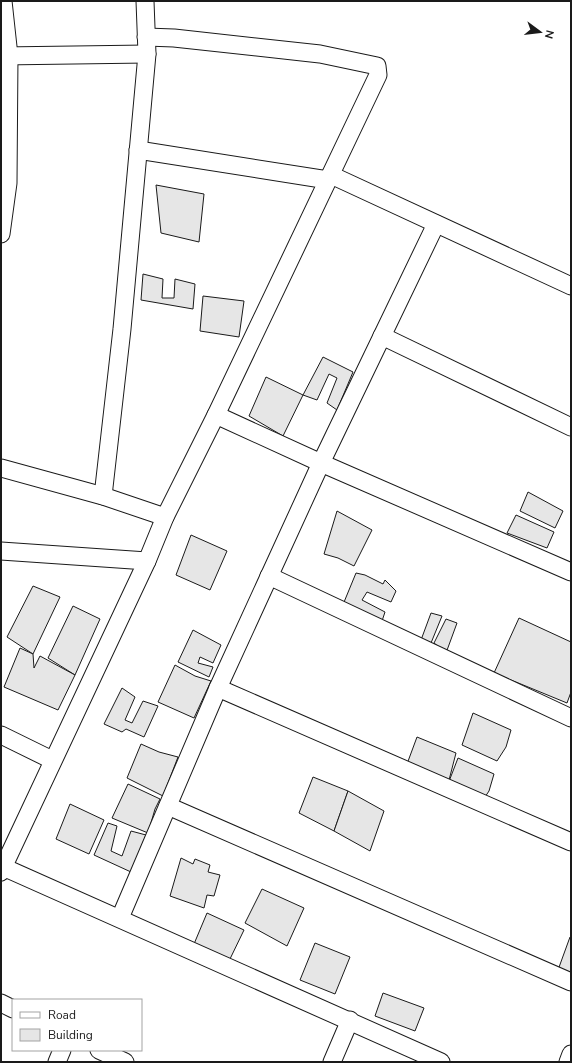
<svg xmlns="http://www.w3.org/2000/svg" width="572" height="1063" viewBox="0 0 572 1063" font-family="'Nunito Sans',sans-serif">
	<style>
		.building { fill: #e6e6e6; stroke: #1a1a1a }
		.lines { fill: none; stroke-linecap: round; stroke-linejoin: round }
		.street-casing { stroke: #1a1a1a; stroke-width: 19 }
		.street { stroke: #fff; stroke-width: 17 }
	</style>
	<rect width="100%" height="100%" fill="#fff"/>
	<!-- building -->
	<g class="building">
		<path d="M156,185L204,194L199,242L161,233Z"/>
		<path d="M143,274L163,279L162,298H174L175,279L195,284L193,309L141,300Z"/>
		<path d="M203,296L244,301L239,337L200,331Z"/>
		<path d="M323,357L353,372L337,410L327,403L337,378L329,374L317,400L303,395Z"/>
		<path d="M266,377L303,395L283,436L249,416Z"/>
		<path d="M528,492L563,511L555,528L520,511Z"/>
		<path d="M337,511L372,530L354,566L338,558L324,554Z"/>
		<path d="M516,515L554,532L547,548L507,533Z"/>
		<path d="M191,535L227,551L210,590L176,575Z"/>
		<path d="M356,573L365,575L383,584L385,580L396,591L391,602L367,592L362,600L385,612L381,624L342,607Z"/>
		<path d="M33,586L60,597L33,654L7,637Z"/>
		<path d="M73,606L100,619L75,675L48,658Z"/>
		<path d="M431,613L442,616L431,643L421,640Z"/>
		<path d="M519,618L571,642V692L567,703L494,673Z"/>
		<path d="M446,619L457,623L446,653L434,643Z"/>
		<path d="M193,630L221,645L213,663L200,657L198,663L213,667L209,677L178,662Z"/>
		<path d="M20,648L33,654L34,668L40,656L75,675L58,710L4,687Z"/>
		<path d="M175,665L195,676L211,681L194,718L158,702Z"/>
		<path d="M122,688L135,697L125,720L132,723L143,701L158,706L144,737L126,729L122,732L104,724Z"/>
		<path d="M473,713L511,730L506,747L497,761L462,745Z"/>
		<path d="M417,737L456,753L448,784L407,764Z"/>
		<path d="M141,744L159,752L178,757L163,796L127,778Z"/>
		<path d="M458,758L494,774L489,791L483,800L448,784Z"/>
		<path d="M313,777L348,791L334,831L299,813Z"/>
		<path d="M128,784L160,799L155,809L148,833L112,818Z"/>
		<path d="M348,791L384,811L370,851L334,831Z"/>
		<path d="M70,804L104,820L89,854L56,839Z"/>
		<path d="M108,823L117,826L111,851L122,856L131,831L146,835L131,872L94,855Z"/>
		<path d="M181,858L193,864L195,859L210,865L208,872L220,875L214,896L207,895L204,908L170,896Z"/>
		<path d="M262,889L304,908L287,946L245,923Z"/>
		<path d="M207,913L244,930L229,961L194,944Z"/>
		<path d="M570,937L571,938V976L558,970Z"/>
		<path d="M315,943L350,957L335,994L300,980Z"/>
		<path d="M383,993L424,1008L415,1031L375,1016Z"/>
	</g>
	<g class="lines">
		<!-- street casing -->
		<g class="street-casing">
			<g id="street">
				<path d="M1,56L147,54"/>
				<path d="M138,150L328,180"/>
				<path d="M331,175L571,286"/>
				<path d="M1,234L8,183L9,56L3,1"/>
				<path d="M382,336L571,427"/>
				<path d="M216,415L321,463L571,572"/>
				<path d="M1,468L103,496L165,517"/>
				<path d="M103,496L122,329L147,54L145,1"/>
				<path d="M1,551L147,561"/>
				<path d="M269,576L571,718"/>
				<path d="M218,688L571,842"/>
				<path d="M1,735L52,760"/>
				<path d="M168,806L571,982"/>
				<path d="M3,867L441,1062"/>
				<path d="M1,872L147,561L165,517L216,415L378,75L377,66L320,54L174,38L146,37"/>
				<path d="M120,918L218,688L321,463L436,224"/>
				<path d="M1,1003L13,1009"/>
				<path d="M99,1050L125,1062"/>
				<path d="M57,1062L62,1050"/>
				<path d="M332,1062L350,1020"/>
				<path d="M568,1062L571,1054"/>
			</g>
		</g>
		<!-- street -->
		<use href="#street" class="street"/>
	</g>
	<!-- border -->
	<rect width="572" height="1063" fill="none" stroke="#1a1a1a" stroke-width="4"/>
	<!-- legend -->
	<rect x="12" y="999" width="130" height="52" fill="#ffffff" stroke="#a3a3a3"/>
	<rect x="20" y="1012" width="20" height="6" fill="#ffffff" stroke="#a3a3a3"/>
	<text x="48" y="1019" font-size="12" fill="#1a1a1a">Road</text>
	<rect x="20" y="1029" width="20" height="12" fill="#e6e6e6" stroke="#a3a3a3"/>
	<text x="48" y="1039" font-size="12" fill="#1a1a1a">Building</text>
	<!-- north arrow -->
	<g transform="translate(540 32) rotate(105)" stroke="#ffffff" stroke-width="3" paint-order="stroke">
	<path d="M0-3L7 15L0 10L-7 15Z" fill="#1a1a1a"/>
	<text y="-6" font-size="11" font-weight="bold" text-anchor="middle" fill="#1a1a1a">N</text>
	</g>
</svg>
